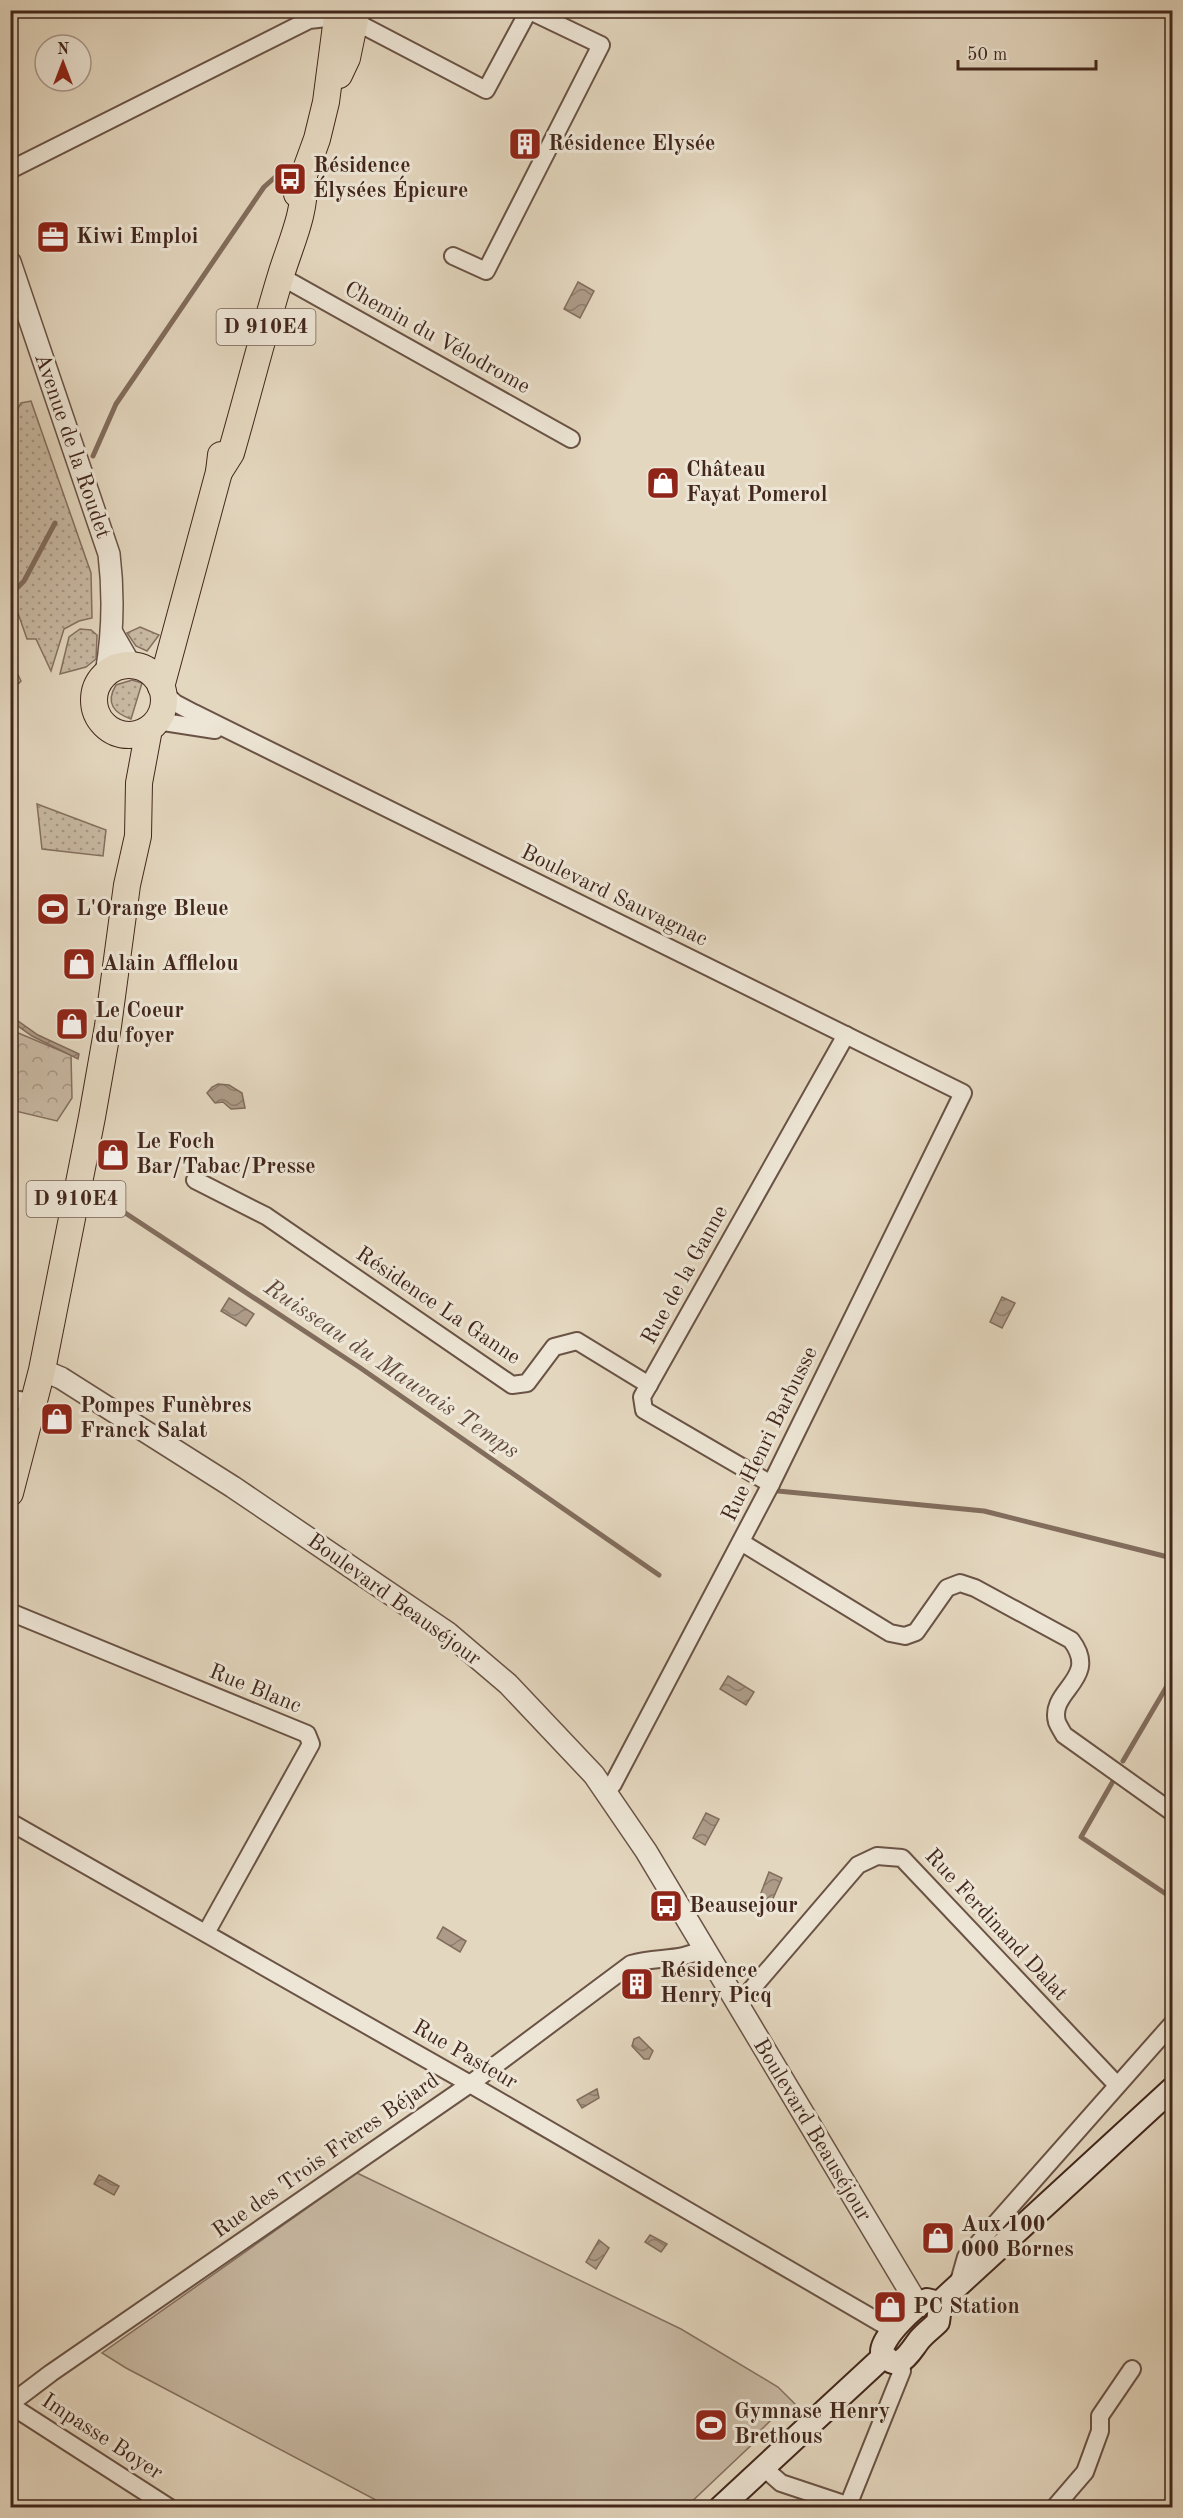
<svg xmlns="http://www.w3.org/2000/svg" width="1183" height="2518" viewBox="0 0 1183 2518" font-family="'Old Standard TT',serif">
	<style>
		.grass { fill: url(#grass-dots); stroke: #857060; stroke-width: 1.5 }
		.forest { fill: url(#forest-crowns); stroke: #857060; stroke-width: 1.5 }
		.green { fill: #c8b9a3; stroke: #857060; stroke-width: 1.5 }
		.water { fill: url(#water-waves); stroke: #826d5d; stroke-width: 1.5 }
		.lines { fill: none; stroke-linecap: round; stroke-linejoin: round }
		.stream { stroke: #826d5d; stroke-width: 5 }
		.minor-casing { stroke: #6a5345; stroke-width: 20 }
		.tertiary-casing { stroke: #6a5345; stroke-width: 24 }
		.secondary-casing { stroke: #42271c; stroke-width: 26 }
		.primary-casing { stroke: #42271c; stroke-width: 28 }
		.minor { stroke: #ede5d5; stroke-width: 16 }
		.tertiary { stroke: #ede5d5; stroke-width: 21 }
		.secondary { stroke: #ede5d5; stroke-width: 22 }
		.primary { stroke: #e4d7bf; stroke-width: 26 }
		.labels { text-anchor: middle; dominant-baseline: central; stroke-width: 6; stroke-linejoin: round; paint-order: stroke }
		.shield { fill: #ede5d5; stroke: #756054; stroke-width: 1.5 }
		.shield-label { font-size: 21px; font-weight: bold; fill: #42271c }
		.poi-label { font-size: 22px; font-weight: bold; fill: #42271c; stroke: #ede5d5; text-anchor: start }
		.street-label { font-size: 22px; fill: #42271c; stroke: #ede5d5 }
		.water-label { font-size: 24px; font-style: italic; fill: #624a3c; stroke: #ede5d5 }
	</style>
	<defs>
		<pattern id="grass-dots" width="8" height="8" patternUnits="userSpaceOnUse" patternTransform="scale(1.5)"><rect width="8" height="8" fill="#c8b9a3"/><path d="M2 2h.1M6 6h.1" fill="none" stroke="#a49684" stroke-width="1.8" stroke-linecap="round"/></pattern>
		<pattern id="forest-crowns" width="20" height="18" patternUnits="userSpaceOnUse" patternTransform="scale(1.5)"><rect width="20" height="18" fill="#c8b9a3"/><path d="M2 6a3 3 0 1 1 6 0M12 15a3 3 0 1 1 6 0" fill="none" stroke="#a49684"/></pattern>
		<pattern id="water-waves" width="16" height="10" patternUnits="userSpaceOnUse" patternTransform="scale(1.5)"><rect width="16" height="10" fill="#ad9b88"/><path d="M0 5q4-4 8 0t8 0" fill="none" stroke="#8e7e6e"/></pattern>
	</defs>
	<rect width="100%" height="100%" fill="#e4d7bf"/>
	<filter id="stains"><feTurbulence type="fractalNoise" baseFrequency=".00333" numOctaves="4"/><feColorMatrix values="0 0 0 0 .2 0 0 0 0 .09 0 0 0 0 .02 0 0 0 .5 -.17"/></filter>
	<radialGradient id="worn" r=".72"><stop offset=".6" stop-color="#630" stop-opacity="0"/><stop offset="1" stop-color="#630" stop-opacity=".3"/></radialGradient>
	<!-- grass -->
	<g class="grass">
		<path d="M31,401L91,573L92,618L79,621L64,629L51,671L36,639H27L11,593V421L21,403Z"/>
		<path d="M140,627L159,635L147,651L136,646L127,633Z"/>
		<path d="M80,629L91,630L97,635L96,659L86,667L60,674L69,637Z"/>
		<path d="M10,658L21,681L17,685L11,682Z"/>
		<path d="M132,680L142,683L131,719C114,713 105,703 116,685Z"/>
		<path d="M37,804L106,830L103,856L42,849Z"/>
	</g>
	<!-- forest -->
	<path class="forest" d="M11,1030L71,1055L72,1098L57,1121L11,1110Z"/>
	<!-- green -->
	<path class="green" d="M357,2173L681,2329L778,2387L795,2404L778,2420L774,2417L761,2430L763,2434L686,2507H389L126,2368L102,2353Z"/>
	<!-- water -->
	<g class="water">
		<path d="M578,282L594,291L580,318L564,309Z"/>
		<path d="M11,1016L38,1035L79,1054L78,1059L32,1036L11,1021Z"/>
		<path d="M218,1084L229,1085L242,1093L245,1108L231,1109L223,1102L215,1103L207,1093L212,1087Z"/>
		<path d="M1002,1297L1015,1303L1002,1328L990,1322Z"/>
		<path d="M229,1298L254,1314L246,1326L221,1311Z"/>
		<path d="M728,1676L754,1692L746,1705L720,1689Z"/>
		<path d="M706,1813L719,1819L705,1845L693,1838Z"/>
		<path d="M769,1872L782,1878L771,1903L759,1898Z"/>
		<path d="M443,1927L466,1941L460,1952L437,1938Z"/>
		<path d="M639,2037L653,2051L649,2059H644L632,2046L634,2039Z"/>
		<path d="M597,2089L599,2098L582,2108L577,2100Z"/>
		<path d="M99,2175L119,2186L114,2195L94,2184Z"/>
		<path d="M650,2235L667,2244L661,2252L645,2242Z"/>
		<path d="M599,2240L609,2248L596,2269L586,2262Z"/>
	</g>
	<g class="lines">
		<!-- stream -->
		<g class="stream">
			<path d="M370,14L373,10"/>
			<path d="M93,456L116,404L264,187L282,171"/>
			<path d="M10,595L24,581L55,523"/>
			<path d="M101,1197L359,1367L659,1575"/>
			<path d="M778,1491L984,1511L1172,1558"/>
			<path d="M1123,1761L1167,1686L1172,1671"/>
			<path d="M1116,1776L1081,1837L1172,1898"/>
		</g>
		<!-- minor casing -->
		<g class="minor-casing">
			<g id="minor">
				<path d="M356,22L486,90L529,10"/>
				<path d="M10,170L309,20L336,17"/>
				<path d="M453,256L486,271L601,45L530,11"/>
				<path d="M280,276L571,439"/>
				<path d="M163,692L175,703L194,713L963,1093L771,1484L613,1784L607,1791"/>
				<path d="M157,721L215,730"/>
				<path d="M195,1180L266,1216L512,1385L527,1383L554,1347L577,1341L649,1385"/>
				<path d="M10,1399L35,1402"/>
				<path d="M771,1484L644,1410L642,1397L846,1035"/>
				<path d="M741,1542L890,1633L905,1636L916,1632L947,1588L960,1583L975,1588L1071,1640C1101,1679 1048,1690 1057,1722C1059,1727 1062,1731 1064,1735L1172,1812"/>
				<path d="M10,1612L307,1734L311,1744L206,1933"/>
				<path d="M10,1822L470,2084L886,2326L896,2328"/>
				<path d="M738,2005L858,1865L877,1856L902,1858L1117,2085"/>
				<path d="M958,2285L966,2257L1172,2024"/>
				<path d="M10,2404L51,2373L470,2084L631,1964C658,1956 680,1962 705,1948"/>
				<path d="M10,2405L170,2508"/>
				<path d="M764,2468L781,2483L856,2508"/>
				<path d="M847,2508L902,2371L901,2361"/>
				<path d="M1054,2508L1085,2472L1100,2431V2416L1132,2369"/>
			</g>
		</g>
		<!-- tertiary casing -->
		<g class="tertiary-casing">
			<g id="tertiary">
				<path d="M10,262L109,554C114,595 113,633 106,674"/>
				<path d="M112,633L131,666"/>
				<path d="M42,1370L61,1378L233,1487L448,1633L508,1684L594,1775L646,1851L918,2305"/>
			</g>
		</g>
		<!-- secondary casing -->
		<g class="secondary-casing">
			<g id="secondary">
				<path d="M927,2300L935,2302L940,2307L938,2322C932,2328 925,2333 920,2339C910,2351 898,2377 882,2352C881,2338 914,2306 927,2300Z"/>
				<path d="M938,2304L1172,2089"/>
				<path d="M720,2508L884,2356"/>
			</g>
		</g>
		<!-- primary casing -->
		<g class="primary-casing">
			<g id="primary">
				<path d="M339,75L347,58L357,10"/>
				<path d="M297,194L317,139L326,102L338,10"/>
				<path d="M219,472L231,453C248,394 263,334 281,275C291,242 306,213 304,177"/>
				<circle cx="129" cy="700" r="35"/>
				<path d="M161,687L219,472L221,455"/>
				<path d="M10,1493L42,1370L92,1117L108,1026L127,885L138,836L139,783L149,729"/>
			</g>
		</g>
		<!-- minor -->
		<use href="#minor" class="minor"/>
		<!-- tertiary -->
		<use href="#tertiary" class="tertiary"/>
		<!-- secondary -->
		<use href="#secondary" class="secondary"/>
		<!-- primary -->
		<use href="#primary" class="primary"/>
	</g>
	<!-- icons -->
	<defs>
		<g id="building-square" transform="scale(1.725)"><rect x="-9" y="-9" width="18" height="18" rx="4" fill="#8f2418" stroke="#ede5d5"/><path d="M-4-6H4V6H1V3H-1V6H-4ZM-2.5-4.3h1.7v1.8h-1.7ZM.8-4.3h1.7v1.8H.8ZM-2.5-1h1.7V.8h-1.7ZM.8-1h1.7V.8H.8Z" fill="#fff"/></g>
		<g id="bus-square" transform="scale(1.725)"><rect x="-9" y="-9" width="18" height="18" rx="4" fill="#8f2418" stroke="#ede5d5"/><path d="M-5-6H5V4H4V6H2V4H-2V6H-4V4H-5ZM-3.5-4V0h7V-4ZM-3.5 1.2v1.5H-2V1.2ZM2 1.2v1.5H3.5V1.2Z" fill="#fff"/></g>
		<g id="office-square" transform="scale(1.725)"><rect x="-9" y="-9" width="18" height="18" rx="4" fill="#8f2418" stroke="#ede5d5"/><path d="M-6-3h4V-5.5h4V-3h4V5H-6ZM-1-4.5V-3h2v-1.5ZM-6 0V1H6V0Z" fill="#fff"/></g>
		<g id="shop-square" transform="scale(1.725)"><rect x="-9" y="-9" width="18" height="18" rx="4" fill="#8f2418" stroke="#ede5d5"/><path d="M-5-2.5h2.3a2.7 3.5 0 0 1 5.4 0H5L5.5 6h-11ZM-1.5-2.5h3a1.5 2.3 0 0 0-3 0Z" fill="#fff"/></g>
		<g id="stadium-square" transform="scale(1.725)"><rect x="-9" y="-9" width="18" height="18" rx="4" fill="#8f2418" stroke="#ede5d5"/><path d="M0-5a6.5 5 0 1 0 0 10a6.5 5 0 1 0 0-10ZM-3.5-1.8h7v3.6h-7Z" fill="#fff"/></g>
	</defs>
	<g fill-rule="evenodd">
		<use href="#building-square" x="525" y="144"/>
		<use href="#bus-square" x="290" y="179"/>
		<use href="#office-square" x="53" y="237"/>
		<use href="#shop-square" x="663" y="483"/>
		<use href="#stadium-square" x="53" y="909"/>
		<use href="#shop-square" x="79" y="964"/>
		<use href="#shop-square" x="72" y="1024"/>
		<use href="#shop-square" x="113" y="1155"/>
		<use href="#shop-square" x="57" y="1419"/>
		<use href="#bus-square" x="666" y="1906"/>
		<use href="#building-square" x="637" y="1984"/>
		<use href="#shop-square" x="938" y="2238"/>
		<use href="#shop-square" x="890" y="2307"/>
		<use href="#stadium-square" x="711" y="2425"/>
	</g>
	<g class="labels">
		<!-- shield labels -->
		<g class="shield">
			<rect x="216.5" y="309" width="99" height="36" rx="4.5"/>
			<rect x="26.5" y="1181" width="99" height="36" rx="4.5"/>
		</g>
		<g class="shield-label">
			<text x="266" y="327">D 910E4</text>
			<text x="76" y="1199">D 910E4</text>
		</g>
		<!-- poi labels -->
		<g class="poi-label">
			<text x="548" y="144">Résidence Elysée</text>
			<text x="313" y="166">Résidence<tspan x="313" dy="25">Élysées Épicure</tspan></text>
			<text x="76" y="237">Kiwi Emploi</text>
			<text x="686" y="470">Château<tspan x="686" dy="25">Fayat Pomerol</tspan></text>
			<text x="76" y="909">L'Orange Bleue</text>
			<text x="102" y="964">Alain Afflelou</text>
			<text x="95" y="1011">Le Coeur<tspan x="95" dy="25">du foyer</tspan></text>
			<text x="136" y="1142">Le Foch<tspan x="136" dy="25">Bar/Tabac/Presse</tspan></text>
			<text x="80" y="1406">Pompes Funèbres<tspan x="80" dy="25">Franck Salat</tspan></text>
			<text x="689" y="1906">Beausejour</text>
			<text x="660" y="1971">Résidence<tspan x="660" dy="25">Henry Picq</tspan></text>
			<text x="961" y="2225">Aux 100<tspan x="961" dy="25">000 Bornes</tspan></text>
			<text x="913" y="2307">PC Station</text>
			<text x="734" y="2412">Gymnase Henry<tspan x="734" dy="25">Brethous</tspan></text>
		</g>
		<!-- street labels -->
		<g class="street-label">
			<text transform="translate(437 338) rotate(29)">Chemin du Vélodrome</text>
			<text transform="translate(72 446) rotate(71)">Avenue de la Roudet</text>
			<text transform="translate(614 896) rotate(26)">Boulevard Sauvagnac</text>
			<text transform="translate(685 1275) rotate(-61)">Rue de la Ganne</text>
			<text transform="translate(438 1306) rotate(34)">Résidence La Ganne</text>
			<text transform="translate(770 1434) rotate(-64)">Rue Henri Barbusse</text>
			<text transform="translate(394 1600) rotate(36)">Boulevard Beauséjour</text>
			<text transform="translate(255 1689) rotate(22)">Rue Blanc</text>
			<text transform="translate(996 1925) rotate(47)">Rue Ferdinand Dalat</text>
			<text transform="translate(465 2055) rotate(30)">Rue Pasteur</text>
			<text transform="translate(812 2130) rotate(59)">Boulevard Beauséjour</text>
			<text transform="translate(326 2156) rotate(-35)">Rue des Trois Frères Béjard</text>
			<text transform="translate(102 2437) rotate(33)">Impasse Boyer</text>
		</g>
		<!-- water labels -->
		<g class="water-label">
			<text transform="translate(391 1370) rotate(34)">Ruisseau du Mauvais Temps</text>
		</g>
	</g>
	<!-- margin -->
	<rect width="1183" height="2518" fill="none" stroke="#e4d7bf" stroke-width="36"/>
	<rect x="12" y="12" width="1159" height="2494" fill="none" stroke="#42271c" stroke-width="3"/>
	<rect x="18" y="18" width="1147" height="2482" fill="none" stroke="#42271c" stroke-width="1.5"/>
	<!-- north arrow -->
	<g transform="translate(63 63)"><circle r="28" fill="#ede5d5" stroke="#a9998b" stroke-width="1.5"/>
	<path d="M0-4.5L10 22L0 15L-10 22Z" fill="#8f2418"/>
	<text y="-9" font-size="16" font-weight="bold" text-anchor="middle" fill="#42271c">N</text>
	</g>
	<!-- scale -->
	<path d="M958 60v9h138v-9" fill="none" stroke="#42271c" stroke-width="3"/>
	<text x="967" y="60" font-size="18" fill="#42271c" stroke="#ede5d5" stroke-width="4.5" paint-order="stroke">50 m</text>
	<rect width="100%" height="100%" filter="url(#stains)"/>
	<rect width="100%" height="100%" fill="url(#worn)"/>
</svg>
